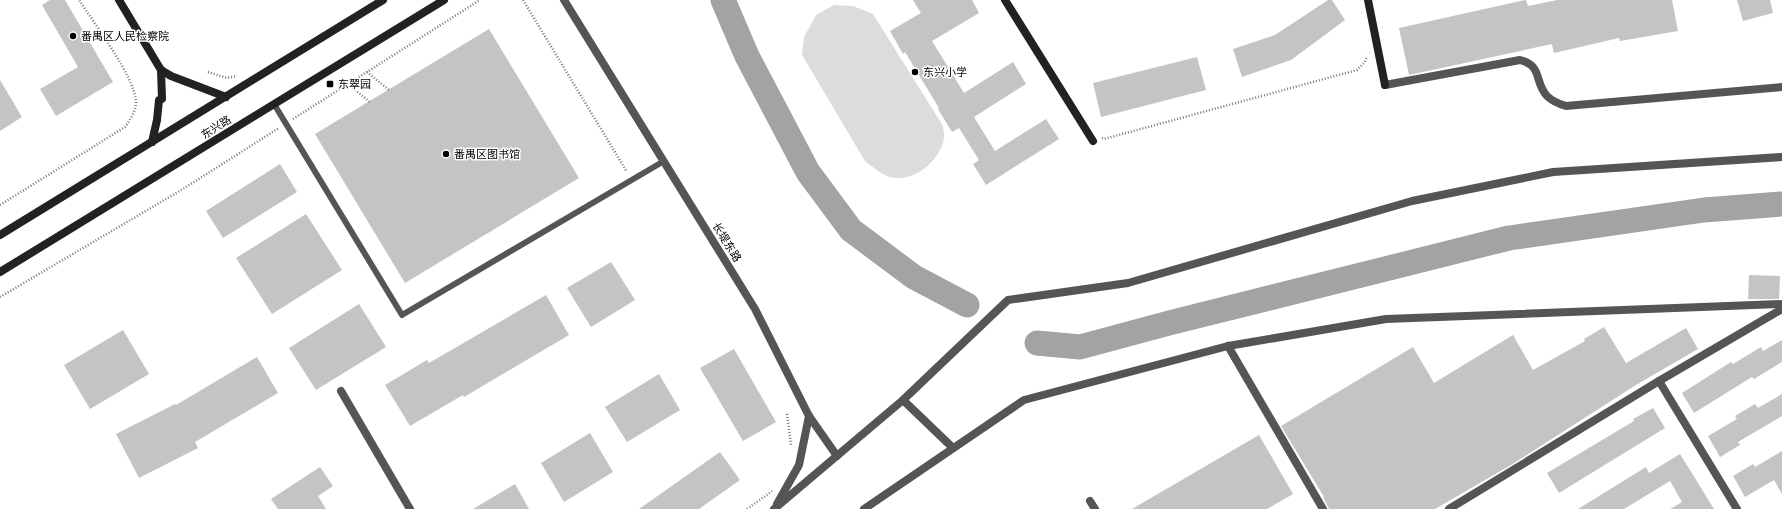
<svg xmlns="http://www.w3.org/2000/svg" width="1782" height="509" viewBox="0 0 1782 509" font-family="'PT Sans','Noto Sans SC',sans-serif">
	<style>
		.green { fill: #dcdcdc }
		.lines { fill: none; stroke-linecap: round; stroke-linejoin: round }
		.river { stroke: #a3a3a3; stroke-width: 25 }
		.building { fill: #c4c4c4 }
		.path { stroke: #777; stroke-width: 2.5; stroke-dasharray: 1 2; stroke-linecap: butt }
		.lane { stroke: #555; stroke-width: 6 }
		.street { stroke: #555; stroke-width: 8 }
		.secondary { stroke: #222; stroke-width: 8 }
		.poi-dot { fill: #000; stroke: #fff; stroke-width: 1.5 }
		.labels { text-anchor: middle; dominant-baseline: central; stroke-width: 3; stroke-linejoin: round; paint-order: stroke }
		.poi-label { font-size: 11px; fill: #000; stroke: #fff; text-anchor: start }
		.street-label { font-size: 11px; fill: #000; stroke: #fff }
	</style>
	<rect width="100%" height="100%" fill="#fff"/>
	<!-- green -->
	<path class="green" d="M834,5L853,6L873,14L943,126C943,130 945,135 944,139C939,161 917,180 894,178C884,177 873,167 865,161L802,55L804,37L816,15Z"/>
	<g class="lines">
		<!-- river -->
		<g class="river">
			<path d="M723,0L747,56L808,172L851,230L914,277L967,305"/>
			<path d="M1037,343L1080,347L1169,323L1509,238L1704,210L1782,204"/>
		</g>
	</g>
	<!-- building -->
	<g class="building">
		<path d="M50,0H65L113,82L56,116L40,89L78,67L42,5Z"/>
		<path d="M913,0H972L979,13L932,41L964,93L1013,62L1026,84L974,117L995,151L1046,119L1059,139L986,185L973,164L979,160L959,128L952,132L938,109L939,108L905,52L903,54L890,31L921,13Z"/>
		<path d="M1328,0H1332L1345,20L1291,60L1242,77L1233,49L1275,35Z"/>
		<path d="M1525,0H1526L1528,6L1557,0H1672L1678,31L1620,41L1619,38L1554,53L1552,44L1409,75L1399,28Z"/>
		<path d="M1737,0H1770L1773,13L1743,21Z"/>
		<path d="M489,29L579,178L405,283L315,134Z"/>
		<path d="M1197,57L1206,90L1101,117L1093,83Z"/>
		<path d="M0,80L22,117L0,131Z"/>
		<path d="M280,164L297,192L223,238L206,211Z"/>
		<path d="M306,214L342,270L272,314L236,258Z"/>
		<path d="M611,262L635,300L591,327L567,288Z"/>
		<path d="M1749,275L1780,276L1779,299H1748Z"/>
		<path d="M546,295L569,335L464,397L463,395L410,426L385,385L427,360L429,363Z"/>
		<path d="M359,304L386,347L316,390L289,348Z"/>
		<path d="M1604,327L1626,363L1686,328L1698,349L1636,385L1511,465L1435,509H1329L1323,497H1324L1281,426L1413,347L1434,383L1513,335L1533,370L1585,341L1584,339Z"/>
		<path d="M123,330L149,374L90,409L64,365Z"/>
		<path d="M1782,340V362L1754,379L1752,377L1694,413L1682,393L1731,362L1733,364L1761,347L1763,351Z"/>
		<path d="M734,349L776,422L743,441L700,368Z"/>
		<path d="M257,357L278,393L195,442L198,448L139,478L116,434L175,404L176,405Z"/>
		<path d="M659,374L680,410L627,442L605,407Z"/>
		<path d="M1782,394V416L1738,442L1740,445L1720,457L1708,436L1737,419L1735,416L1755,404L1758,408Z"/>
		<path d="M1653,408L1665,428L1559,493L1547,473L1634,421L1633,419Z"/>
		<path d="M590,433L613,472L564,502L541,463Z"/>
		<path d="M1259,435L1293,494L1267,509H1132Z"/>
		<path d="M1782,451V494L1774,480L1745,497L1733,476L1753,464L1755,467Z"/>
		<path d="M720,452L740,480L699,509H639Z"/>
		<path d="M1680,454L1714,509H1670L1682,502L1670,481L1624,509H1578L1646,467L1649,473Z"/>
		<path d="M320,467L333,486L318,496L326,509H278L271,499Z"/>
		<path d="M515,484L529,509H473Z"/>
	</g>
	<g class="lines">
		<!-- path -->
		<g class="path">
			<path d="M523,0L627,172"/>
			<path d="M208,72L227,78L237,76"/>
			<path d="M367,72L389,90"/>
			<path d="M348,84L370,102"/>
			<path d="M293,119L480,0"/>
			<path d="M1102,138L1104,139L1357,70L1365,62L1367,56"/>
			<path d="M0,205L125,127C130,120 136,111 136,102C135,77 94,23 79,0"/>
			<path d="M0,297L183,189L279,128"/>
			<path d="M787,414L791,445"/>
			<path d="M747,509L772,491"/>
		</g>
		<!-- lane -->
		<path class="lane" d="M274,104L402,315L664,161"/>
		<!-- street -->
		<g class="street">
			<path d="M564,0L755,309L809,416L837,456"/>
			<path d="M1385,85L1520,60C1543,66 1534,82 1547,96C1552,101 1559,104 1566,106L1782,87"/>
			<path d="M1228,346L1323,509"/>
			<path d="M1659,381L1737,509"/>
			<path d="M341,391L410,509"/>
			<path d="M903,400L953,448"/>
			<path d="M1090,501L1095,509"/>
			<path d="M777,504L799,465L809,416"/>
			<path d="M774,509L903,400L1008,300L1128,283L1412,201L1553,172L1782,157"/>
			<path d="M864,509L1024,400L1228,346L1386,319L1782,304"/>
			<path d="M1449,509L1659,381L1782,309"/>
		</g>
		<!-- secondary -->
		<g class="secondary">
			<path d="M119,0L161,70L171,76L226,97"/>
			<path d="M1005,0L1093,141"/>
			<path d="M1368,0L1385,85"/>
			<path d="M152,142L157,120L159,100L162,99L161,70"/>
			<path d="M0,235L383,0"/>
			<path d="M0,272L444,0"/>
		</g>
	</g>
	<!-- markers -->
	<g class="poi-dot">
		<circle cx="73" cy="36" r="4"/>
		<circle cx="915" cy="72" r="4"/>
		<rect x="326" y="80" width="8" height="8" rx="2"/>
		<circle cx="446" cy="154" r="4"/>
	</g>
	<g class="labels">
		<!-- poi labels -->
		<g class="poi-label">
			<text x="81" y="36">番禺区人民检察院</text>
			<text x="923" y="72">东兴小学</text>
			<text x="338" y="84">东翠园</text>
			<text x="454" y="154">番禺区图书馆</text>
		</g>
		<!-- street labels -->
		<g class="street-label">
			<text transform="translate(216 127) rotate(-32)">东兴路</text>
			<text transform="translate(727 242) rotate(58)">长堤东路</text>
		</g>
	</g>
</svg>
